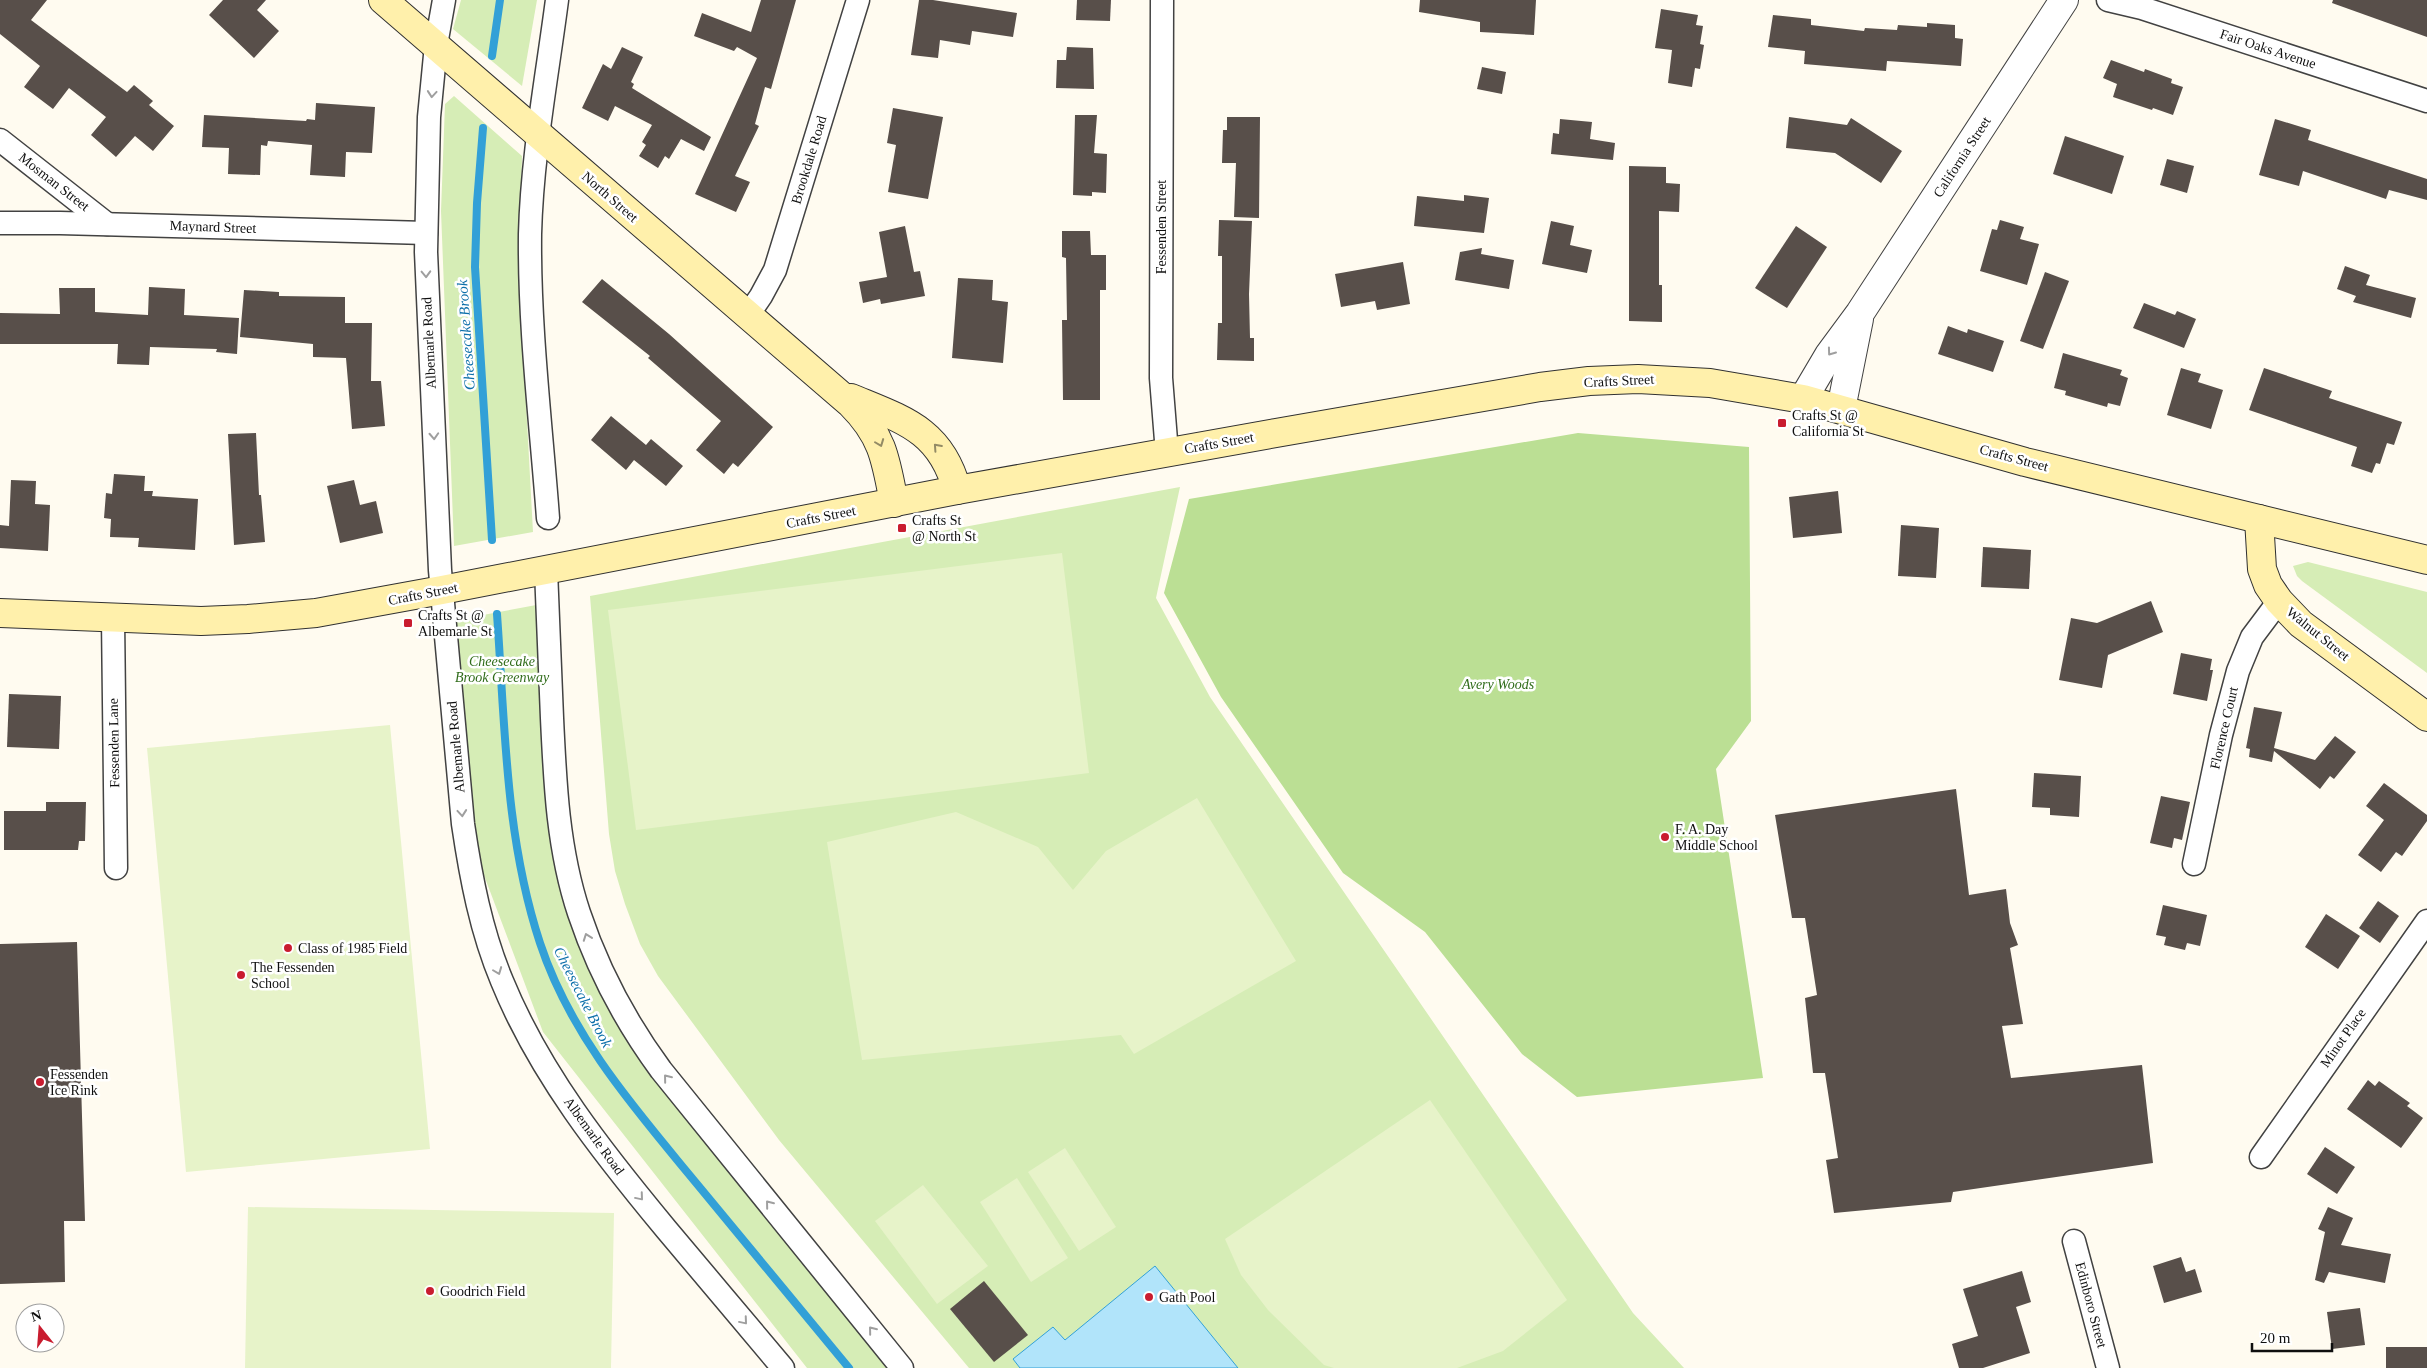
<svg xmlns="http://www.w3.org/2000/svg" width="2427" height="1368" viewBox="0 0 2427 1368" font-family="'Times New Roman',serif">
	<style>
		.green { fill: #d6edb6 }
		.forest { fill: #bbdf94 }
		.pitch { fill: #e7f3c9 }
		.water { fill: #b1e4fa; stroke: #32a0d7 }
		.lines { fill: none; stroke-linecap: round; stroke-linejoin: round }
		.stream { stroke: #32a0d7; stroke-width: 8 }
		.building { fill: #584f4a }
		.minor-casing { stroke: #424242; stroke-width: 25 }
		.tertiary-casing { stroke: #424242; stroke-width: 30 }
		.secondary-casing { stroke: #313131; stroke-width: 30 }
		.minor { stroke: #fff; stroke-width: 22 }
		.tertiary { stroke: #fff; stroke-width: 28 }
		.secondary { stroke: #fff0ab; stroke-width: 28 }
		.oneway { stroke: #9f9f9f }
		.oneway2 { stroke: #938b65 }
		.poi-dot { fill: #c91c2f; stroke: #fff; stroke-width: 2 }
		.labels { text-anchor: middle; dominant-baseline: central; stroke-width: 5; stroke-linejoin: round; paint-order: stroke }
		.street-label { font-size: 14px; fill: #0f0f0f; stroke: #fff }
		.poi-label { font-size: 14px; fill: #0f0f0f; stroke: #fff; text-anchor: start }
		.park-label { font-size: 14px; font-style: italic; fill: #306c1a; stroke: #fff }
		.water-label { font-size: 15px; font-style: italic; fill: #0e70aa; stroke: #fff }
	</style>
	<rect width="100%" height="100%" fill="#fffbf0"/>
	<!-- green -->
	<g class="green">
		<path d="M461,0H537L522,86L453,29Z"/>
		<path d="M454,96L522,156L519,273L533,532L454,546L441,211L445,104Z"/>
		<path d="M1180,487L1156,598L1210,697L1633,1313L1684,1368H969L779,1140L658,976L640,944L625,904L615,871L609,834L590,596Z"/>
		<path d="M2308,562L2427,592V673L2302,581L2297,576L2293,566Z"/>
		<path d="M547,603L574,895L638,1038L904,1368H807L543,1032L482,870L445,622Z"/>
	</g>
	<!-- forest -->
	<path class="forest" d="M1578,433L1749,447L1751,721L1716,769L1763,1078L1577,1097L1522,1054L1425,932L1343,873L1221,697L1164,593L1189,499Z"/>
	<!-- pitch -->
	<g class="pitch">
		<path d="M1062,553L1089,773L636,830L608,610Z"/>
		<path d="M390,725L430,1149L186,1172L147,748Z"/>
		<path d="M1197,798L1296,961L1134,1054L1121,1035L862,1060L827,842L956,812L1038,847L1073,890L1106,851Z"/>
		<path d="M1430,1100L1567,1300L1503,1351L1457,1368H1334L1324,1365L1268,1310L1241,1275L1225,1239Z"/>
		<path d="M1065,1148L1116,1227L1079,1251L1028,1172Z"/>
		<path d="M1017,1178L1068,1258L1031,1282L980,1202Z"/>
		<path d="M923,1185L988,1266L937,1304L875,1221Z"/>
		<path d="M248,1207L614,1213L611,1368H245Z"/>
	</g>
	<!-- water -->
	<path class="water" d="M1155,1266L1238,1368H1020L1013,1359L1053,1327L1065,1340Z"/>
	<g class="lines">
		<!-- stream -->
		<g class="stream">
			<path d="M492,56L500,0"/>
			<path d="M483,128L477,203L475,267L492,540"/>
			<path d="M497,614C505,725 505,837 540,943C571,1037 636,1110 697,1184C748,1246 799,1307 849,1368"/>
		</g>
	</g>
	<!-- building -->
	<g class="building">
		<path d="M0,0H47L31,20L127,92L134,85L153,101L149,105L174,126L153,151L135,136L116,157L91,135L106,117L69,88L53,109L24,87L40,66L0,34Z"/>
		<path d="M223,0H266L257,10L279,31L254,58L209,15Z"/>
		<path d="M761,0H796L771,89L765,87L755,124L759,126L735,176L750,182L736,212L695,194L757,58L737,47L734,51L694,36L702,13L751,32Z"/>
		<path d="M919,0H933L1017,13L1013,37L972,31L970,45L940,40L938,58L911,55Z"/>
		<path d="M1077,0H1111L1110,21L1076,20Z"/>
		<path d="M1420,0H1536L1534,35L1480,32V22L1419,12Z"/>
		<path d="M2333,0H2427V37L2332,3Z"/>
		<path d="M1661,9L1698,15L1696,25L1703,26L1700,44L1704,45L1700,69L1695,68L1692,87L1668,83L1672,50L1655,48Z"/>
		<path d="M1773,15L1811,19V25L1864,31L1865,28L1897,30L1898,25L1927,27V23L1955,25V38L1963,39L1961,66L1887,61L1886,71L1804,64L1805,51L1768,47Z"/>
		<path d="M622,47L643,57L631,82L634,84L632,88L711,137L704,151L681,139L669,159L665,156L658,168L639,156L646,145L642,142L652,125L615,106L608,121L582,108L603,64L611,69Z"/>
		<path d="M1067,47L1093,48L1094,89L1056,88L1057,60H1066Z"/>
		<path d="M2111,60L2144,72L2145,69L2172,79L2171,83L2183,87L2173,115L2153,108L2152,110L2113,97L2117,84L2103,78Z"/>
		<path d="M1482,67L1506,72L1502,94L1477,89Z"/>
		<path d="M316,103L375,107L372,153L346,152L345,177L310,175L312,145L268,141L267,146L261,145L260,175L228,174L229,148L202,147L204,115L306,121L307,119L315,120Z"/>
		<path d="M893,108L943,117L928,199L888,192L896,145L887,143Z"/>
		<path d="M1075,115H1097L1094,153L1107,154L1106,193L1092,192V196L1073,195Z"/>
		<path d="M1227,117H1260L1259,218L1234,217L1236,163H1222L1223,130H1227Z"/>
		<path d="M1789,117L1847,125L1851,118L1902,151L1881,183L1835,153L1786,148Z"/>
		<path d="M1560,119L1592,122L1590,139L1615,143L1613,160L1551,154L1553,133L1559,134Z"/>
		<path d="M2275,119L2311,130L2308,140L2427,179V200L2389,190L2386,199L2303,171L2299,186L2259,175Z"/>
		<path d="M2065,136L2124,156L2112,194L2053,174Z"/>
		<path d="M2167,159L2194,166L2187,193L2160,185Z"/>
		<path d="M1629,166L1666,167V183L1680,184L1679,212L1659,211V285H1662V322L1629,321Z"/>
		<path d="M1464,195L1489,198L1484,233L1414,226L1417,196L1464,201Z"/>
		<path d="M1219,220L1252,221L1249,294L1250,338H1254V361L1217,360L1218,323H1222V256H1218Z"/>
		<path d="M2000,220L2024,227L2020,239L2039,244L2027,285L1980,271L1992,229L1997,230Z"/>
		<path d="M1551,221L1574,226L1570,245L1592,250L1587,273L1542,264Z"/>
		<path d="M905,226L914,272L920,271L925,296L881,304L880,299L863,303L859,282L887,277L879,232Z"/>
		<path d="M1796,226L1827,247L1787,308L1755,288Z"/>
		<path d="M1062,231H1090L1091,255H1106V290H1100V400H1063L1062,320H1067L1066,258L1062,257Z"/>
		<path d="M1482,248L1481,254L1514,260L1509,289L1455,280L1460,252Z"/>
		<path d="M1403,262L1410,304L1377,310L1375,301L1341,307L1335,274Z"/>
		<path d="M2345,266L2370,275L2366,285L2416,298L2411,318L2353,302L2356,296L2337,289Z"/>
		<path d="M2045,272L2069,281L2043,349L2020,341Z"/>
		<path d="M958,278L993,280L992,300L1008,302L1003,363L952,358Z"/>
		<path d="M602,279L669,334L773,427L738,467L733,463L724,474L696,450L721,421L648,358L650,356L582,302Z"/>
		<path d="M149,287L185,289L184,315L239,318L237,354L216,352L217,349L150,347L149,365L117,364L118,344H0V313L60,314L59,288H95V312L148,315Z"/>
		<path d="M244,290L279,292V296L345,297V323H372L371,381H381L385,426L352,429L346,358L313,357V344L240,337Z"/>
		<path d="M2144,303L2175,315L2177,311L2196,319L2184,348L2133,328Z"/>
		<path d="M1948,326L1967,333L1968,329L2004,341L1993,372L1938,354Z"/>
		<path d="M2063,353L2122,370L2120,375L2128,378L2120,406L2108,403L2107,407L2065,395L2066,391L2054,388Z"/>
		<path d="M2181,368L2201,374L2198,382L2223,390L2211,429L2167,415Z"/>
		<path d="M2264,368L2332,391L2329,398L2402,422L2394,445L2387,443L2380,464L2376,463L2372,473L2351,466L2357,447L2249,410Z"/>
		<path d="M611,416L646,445L651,439L683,466L666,486L634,460L626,470L591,440Z"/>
		<path d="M256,433L259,495H261L265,542L234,545L228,434Z"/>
		<path d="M114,474L145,476L144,491H153L152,496L198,499L195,550L138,547L139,538L110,537L111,519L104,518L106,493L112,494Z"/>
		<path d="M11,480L36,481L35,504L50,505L48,551L0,548V525L9,526Z"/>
		<path d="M354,480L360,505L376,501L383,533L340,543L327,486Z"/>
		<path d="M1838,491L1842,533L1793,538L1789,497Z"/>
		<path d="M1901,525L1939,528L1936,578L1898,576Z"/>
		<path d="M1983,547L2031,550L2029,589L1981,587Z"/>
		<path d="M2151,601L2163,632L2108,655L2102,688L2059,680L2071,618L2097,623Z"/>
		<path d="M2181,653L2212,659L2210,670H2213L2207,701L2173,694Z"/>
		<path d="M9,694L61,696L59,749L7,747Z"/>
		<path d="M2254,707L2282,712L2274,748L2315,760L2335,736L2356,752L2334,779L2330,776L2320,789L2274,751L2272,762L2249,757L2250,749L2246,748Z"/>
		<path d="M2034,773L2081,776L2079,817L2050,815V808L2032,807Z"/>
		<path d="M2384,783L2427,815V821L2402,856L2396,852L2381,872L2358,855L2384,820L2366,806Z"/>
		<path d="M1956,789L1969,895L2006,889L2010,923L2018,945L2010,948L2023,1024L2002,1026L2011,1078L2142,1065L2153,1163L1953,1192L1951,1202L1834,1213L1826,1160L1838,1158L1825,1073H1813L1805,998L1817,995L1805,918H1792L1775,815Z"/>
		<path d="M2161,796L2190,802L2182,840L2174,838L2172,848L2150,843Z"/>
		<path d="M46,802H86L85,841H79L78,850H4V811H46Z"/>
		<path d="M2378,901L2399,916L2380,943L2359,928Z"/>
		<path d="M2163,905L2207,915L2200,946L2187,943L2185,950L2164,945L2166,937L2156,935Z"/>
		<path d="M2326,914L2360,936L2338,969L2305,947Z"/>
		<path d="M77,942L85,1221H64L65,1282L0,1284V944Z"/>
		<path d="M2368,1080L2375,1086L2379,1081L2410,1103L2407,1106L2423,1118L2401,1148L2347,1109Z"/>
		<path d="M2325,1147L2355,1167L2337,1194L2307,1174Z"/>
		<path d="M2328,1207L2353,1218L2341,1245L2391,1254L2385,1283L2329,1272L2324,1283L2315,1280L2325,1232L2318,1229Z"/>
		<path d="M2181,1257L2186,1272L2195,1269L2202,1292L2164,1303L2153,1266Z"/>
		<path d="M2022,1271L2031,1302L2016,1307L2030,1353L1983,1368H1959L1952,1344L1978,1336L1963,1289Z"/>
		<path d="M984,1281L1028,1335L994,1362L950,1309Z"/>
		<path d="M2360,1308L2365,1345L2332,1349L2327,1312Z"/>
		<rect x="2386" y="1347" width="41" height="21"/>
	</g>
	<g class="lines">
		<!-- minor casing -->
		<g class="minor-casing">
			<g id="minor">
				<path d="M444,0L436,45L429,117L426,252L440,570L463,824C471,878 481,931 502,981C540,1074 603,1153 666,1229C705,1275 744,1322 783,1368"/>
				<path d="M1162,0L1161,378L1167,453"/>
				<path d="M2108,0L2142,8L2427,101"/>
				<path d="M0,140L107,224"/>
				<path d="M0,223H60L426,233"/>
				<path d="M748,315L761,296L775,270L858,0"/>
				<path d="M548,518C541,424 529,328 530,234C532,156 547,77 557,0"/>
				<path d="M546,570C548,619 550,669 552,718C555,784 558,850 579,913C598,970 625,1021 661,1070L902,1368"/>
				<path d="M113,618L116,868"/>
				<path d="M2194,864L2221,735L2238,671L2252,637L2279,601"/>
				<path d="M2261,1157L2427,921"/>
				<path d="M2074,1241L2108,1368"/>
			</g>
		</g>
		<!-- tertiary casing -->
		<g class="tertiary-casing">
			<g id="tertiary">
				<path d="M1803,399L1829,355L1860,313L2064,0"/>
				<path d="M1841,409L1859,319"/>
			</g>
		</g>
		<!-- secondary casing -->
		<g class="secondary-casing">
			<g id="secondary">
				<path d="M383,0L851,404C883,436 886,460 894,503"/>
				<path d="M851,398C904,420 941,430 957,490"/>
				<path d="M2259,519L2262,569L2268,585L2279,601L2301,624L2427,717"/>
				<path d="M0,613L201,621L248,619L316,613L442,590L957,490L1276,433L1540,387L1589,381L1638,379L1710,383L1803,399L2025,462L2427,560"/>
			</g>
		</g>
		<!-- minor -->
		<use href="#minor" class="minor"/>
		<!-- tertiary -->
		<use href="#tertiary" class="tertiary"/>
		<!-- secondary -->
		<use href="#secondary" class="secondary"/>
	</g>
	<!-- one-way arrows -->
	<defs><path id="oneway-chevron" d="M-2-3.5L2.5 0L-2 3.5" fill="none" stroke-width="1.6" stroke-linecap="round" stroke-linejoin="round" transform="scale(1.25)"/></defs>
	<g class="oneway">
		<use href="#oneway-chevron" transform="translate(432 94) rotate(95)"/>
		<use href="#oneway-chevron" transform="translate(426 274) rotate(88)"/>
		<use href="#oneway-chevron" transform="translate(1831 352) rotate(126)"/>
		<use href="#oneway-chevron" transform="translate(434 436) rotate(87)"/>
		<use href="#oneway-chevron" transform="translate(462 813) rotate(85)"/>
		<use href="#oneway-chevron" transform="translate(587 937) rotate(-110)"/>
		<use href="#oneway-chevron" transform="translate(498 971) rotate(69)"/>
		<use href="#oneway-chevron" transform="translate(667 1078) rotate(-129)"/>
		<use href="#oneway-chevron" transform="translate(640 1197) rotate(50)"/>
		<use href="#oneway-chevron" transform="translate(769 1204) rotate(-129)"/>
		<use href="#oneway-chevron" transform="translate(744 1321) rotate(50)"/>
		<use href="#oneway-chevron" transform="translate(872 1330) rotate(-129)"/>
	</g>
	<g class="oneway2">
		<use href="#oneway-chevron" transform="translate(880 443) rotate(69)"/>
		<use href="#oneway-chevron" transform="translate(937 447) rotate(-132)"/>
	</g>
	<!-- markers -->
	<g class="poi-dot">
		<rect x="1777" y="418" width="10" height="10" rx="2.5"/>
		<rect x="897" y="523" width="10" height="10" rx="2.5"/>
		<rect x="403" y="618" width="10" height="10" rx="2.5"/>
		<circle cx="1665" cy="837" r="5"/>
		<circle cx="288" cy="948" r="5"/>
		<circle cx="241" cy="975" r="5"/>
		<circle cx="40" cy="1082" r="5"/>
		<circle cx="430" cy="1291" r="5"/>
		<circle cx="1149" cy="1297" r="5"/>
	</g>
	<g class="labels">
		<!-- street labels -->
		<g class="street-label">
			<text transform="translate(2268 49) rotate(18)">Fair Oaks Avenue</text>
			<text transform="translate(1962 157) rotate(-57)">California Street</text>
			<text transform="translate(809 160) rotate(-73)">Brookdale Road</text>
			<text transform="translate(54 182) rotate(38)">Mosman Street</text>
			<text transform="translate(610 197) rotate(41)">North Street</text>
			<text transform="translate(213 227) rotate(2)">Maynard Street</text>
			<text transform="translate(1161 227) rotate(-90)">Fessenden Street</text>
			<text transform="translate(429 343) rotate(-93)">Albemarle Road</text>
			<text transform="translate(1619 381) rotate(-3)">Crafts Street</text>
			<text transform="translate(1219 443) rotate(-10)">Crafts Street</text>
			<text transform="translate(2014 458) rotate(15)">Crafts Street</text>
			<text transform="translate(821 517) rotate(-11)">Crafts Street</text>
			<text transform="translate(423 594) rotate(-11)">Crafts Street</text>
			<text transform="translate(2318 634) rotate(39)">Walnut Street</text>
			<text transform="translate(2224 728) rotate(-77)">Florence Court</text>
			<text transform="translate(114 743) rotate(-91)">Fessenden Lane</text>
			<text transform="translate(456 747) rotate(-95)">Albemarle Road</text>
			<text transform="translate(2343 1038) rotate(-55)">Minot Place</text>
			<text transform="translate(594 1136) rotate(54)">Albemarle Road</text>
			<text transform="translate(2091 1305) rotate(75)">Edinboro Street</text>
		</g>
		<!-- poi labels -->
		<g class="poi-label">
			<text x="1792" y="415">Crafts St @<tspan x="1792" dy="16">California St</tspan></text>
			<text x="912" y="520">Crafts St<tspan x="912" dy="16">@ North St</tspan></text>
			<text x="418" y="615">Crafts St @<tspan x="418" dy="16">Albemarle St</tspan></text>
			<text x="1675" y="829">F. A. Day<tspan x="1675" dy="16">Middle School</tspan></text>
			<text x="298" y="948">Class of 1985 Field</text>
			<text x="251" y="967">The Fessenden<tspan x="251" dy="16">School</tspan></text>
			<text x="50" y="1074">Fessenden<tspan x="50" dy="16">Ice Rink</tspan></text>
			<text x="440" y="1291">Goodrich Field</text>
			<text x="1159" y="1297">Gath Pool</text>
		</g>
		<!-- park labels -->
		<g class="park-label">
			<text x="502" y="661">Cheesecake<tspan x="502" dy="16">Brook Greenway</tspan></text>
			<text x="1498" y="684">Avery Woods</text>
		</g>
		<!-- water labels -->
		<g class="water-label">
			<text transform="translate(466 335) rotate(-94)">Cheesecake Brook</text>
			<text transform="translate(583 997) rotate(63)">Cheesecake Brook</text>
		</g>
	</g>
	<!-- north arrow -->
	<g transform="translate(40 1328) rotate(343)"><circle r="24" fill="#ffffff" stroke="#9f9f9f"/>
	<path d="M0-4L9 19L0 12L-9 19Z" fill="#c91c2f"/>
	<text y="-8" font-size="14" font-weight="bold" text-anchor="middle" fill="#0f0f0f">N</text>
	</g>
	<!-- scale -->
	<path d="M2252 1343v8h80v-8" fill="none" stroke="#0f0f0f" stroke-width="2.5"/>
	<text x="2260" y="1343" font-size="15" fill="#0f0f0f" stroke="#ffffff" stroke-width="4" paint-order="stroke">20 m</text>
</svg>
